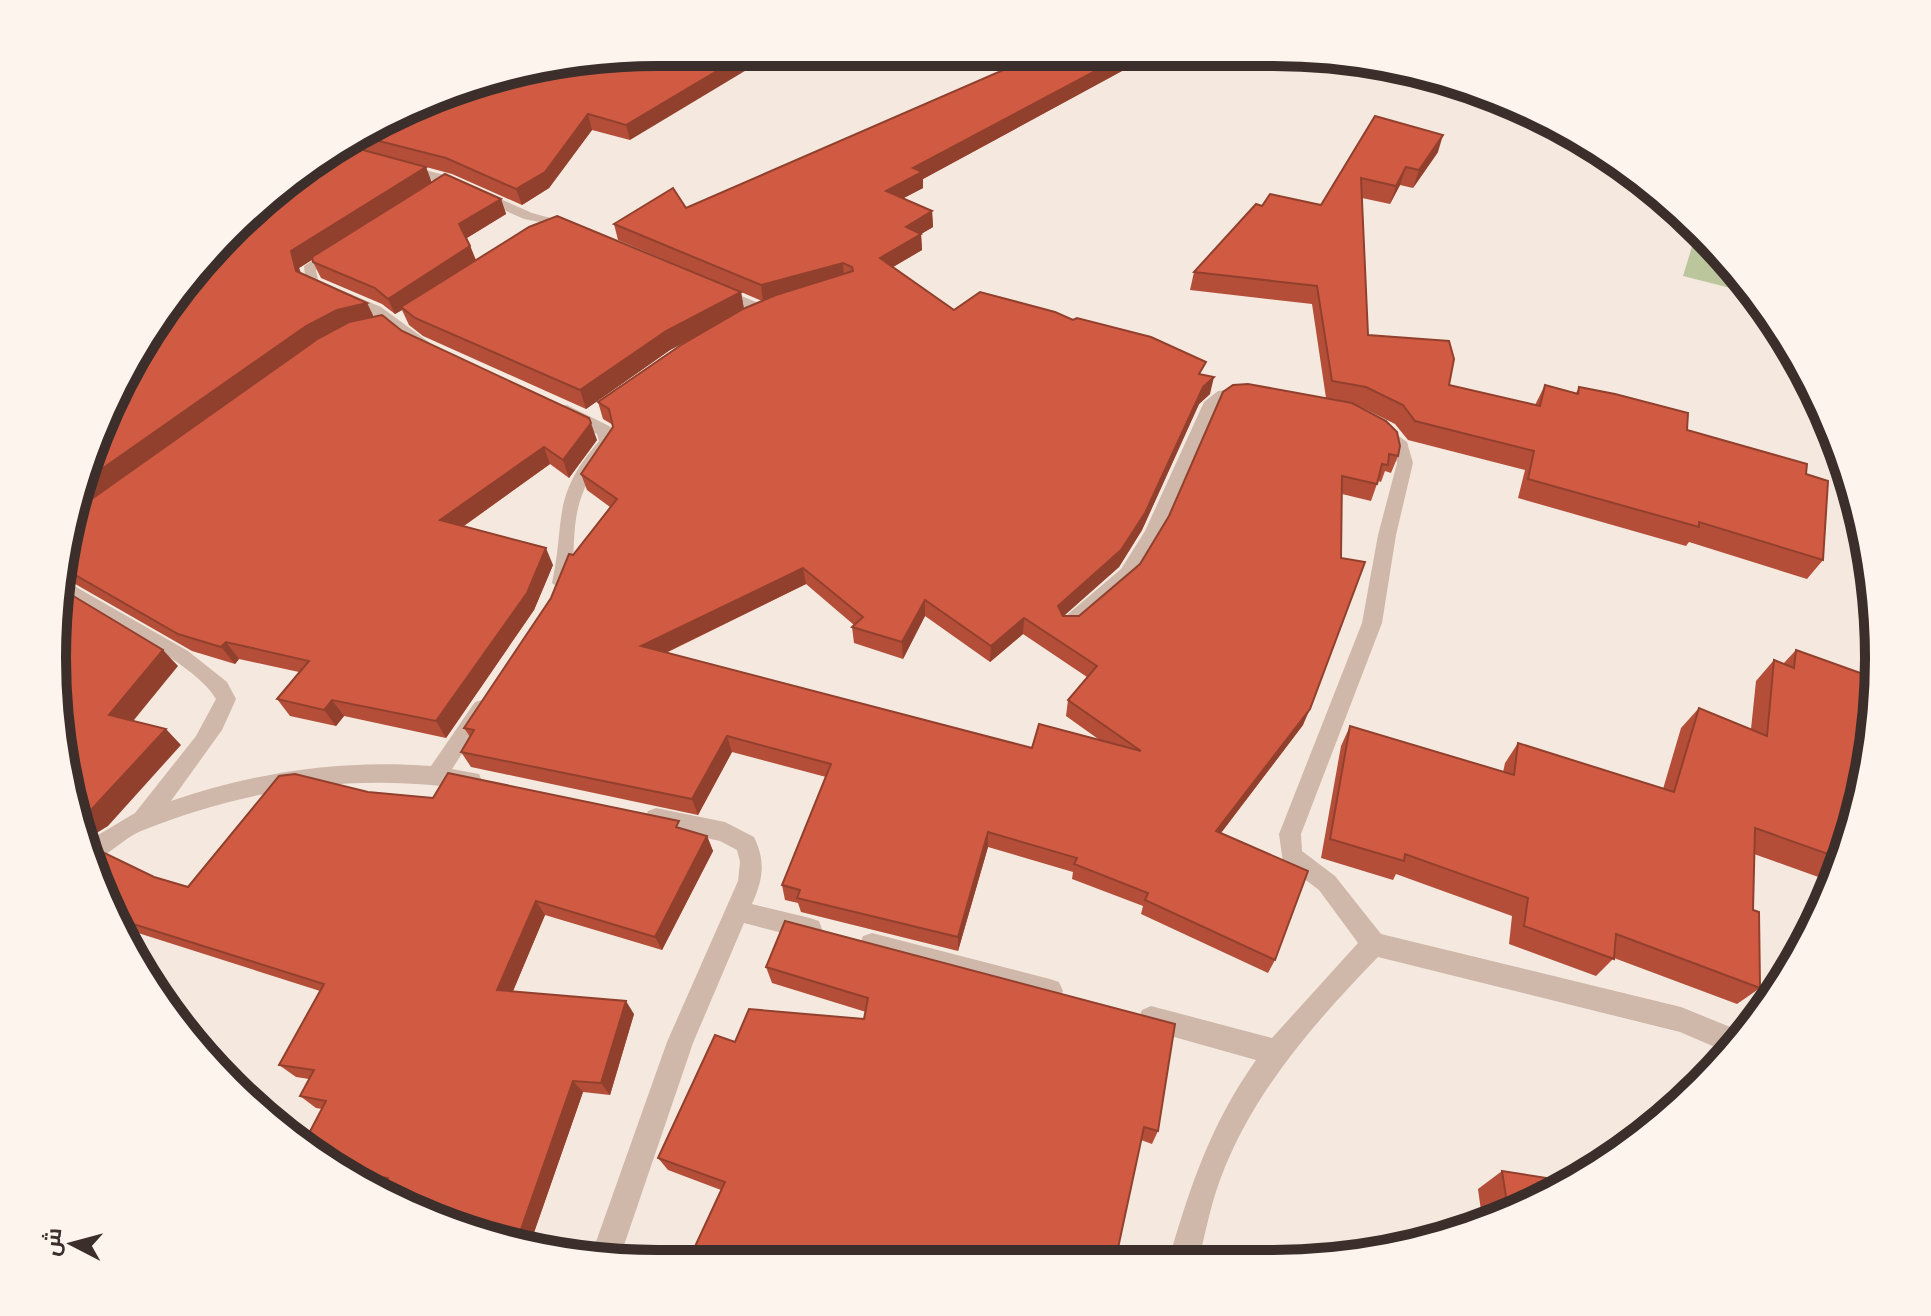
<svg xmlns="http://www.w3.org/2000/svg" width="1931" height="1316" viewBox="0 0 1931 1316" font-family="Lato,Cairo,sans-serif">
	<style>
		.green { fill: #bbc69d }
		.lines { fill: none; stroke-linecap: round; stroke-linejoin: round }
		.street { fill: #cfb8a9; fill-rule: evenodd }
		.wall { fill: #b44e39; fill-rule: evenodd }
		.shaded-wall { fill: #92402e }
		.building { fill: #d15b42; stroke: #92402e; stroke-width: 2; fill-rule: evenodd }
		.rim { fill: none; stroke: #3c2e2a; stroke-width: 10 }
	</style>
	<rect width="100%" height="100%" fill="#f5e9df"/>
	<!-- green -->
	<path class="green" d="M1698,227L1701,229L1754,294L1683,276Z"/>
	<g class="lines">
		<!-- street -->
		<g class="street">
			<path d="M1316,62L1338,63L1509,104L1545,118Z"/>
			<path d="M404,164L451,177L532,213L558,220L539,237H529V231L540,222L524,219L443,183L400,171L398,168Z"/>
			<path d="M334,247L341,251L316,270L318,280L381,307L430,343V349H420L371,313L306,285L304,266Z"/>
			<path d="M717,286L768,307L770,310L768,313H758L712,293V287Z"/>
			<path d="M1246,388L1252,390V396L1228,399L1217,407L1163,532L1135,579L1075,630H1061L1058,625L1061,620L1121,569L1145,531L1204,402L1218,391Z"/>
			<path d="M567,405L611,427L616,442C604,460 589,474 582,495C571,523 576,554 570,583L561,590L552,583C566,519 550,498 599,441L597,434L561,414V406Z"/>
			<path d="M1380,422L1407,442L1413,463L1396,535L1382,623L1301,834L1302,851L1335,876L1381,934L1681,1007L1745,1033L1729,1053L1680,1032L1378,957C1315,1022 1252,1093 1220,1180C1210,1207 1205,1235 1198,1263L1168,1262C1190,1187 1210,1125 1256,1060L1142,1028L1138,1019L1142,1010L1151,1006L1272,1038L1358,943L1319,890L1283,863L1279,834L1362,623L1378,535L1397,463L1393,448L1372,427Z"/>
			<path d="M62,579L188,651L227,682L236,699L222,730L171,801C257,772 340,759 431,766L475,702L482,700L489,702L492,708L452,769L479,774L482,781L479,788L471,790C357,772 248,788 141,831C124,838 112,853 95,860L88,841L135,813L196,736L216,699C197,664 96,614 59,593Z"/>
			<path d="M656,808L725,822L754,837C766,862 763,879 752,904L810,918L819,921L822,929L819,937L810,940L744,923L693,1043L621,1254L592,1253L667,1042L738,881L740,862L737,850L720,841L648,825L645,818L648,811Z"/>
			<path d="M872,933L1050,979L1059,982L1063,991L1059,1000L1050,1003L872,955L863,952L860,944L863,936Z"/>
		</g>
	</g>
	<!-- wall -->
	<g class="wall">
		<path d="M658,52L630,140L592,130L549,188L522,205L452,174L426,167L431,182L501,199L506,214L467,238L476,260L729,287L618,240L614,224L686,208L1013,66L992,57L1133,60V65L923,179V188L903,198L932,211L933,227L921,234L922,250L893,267L954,310L1204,375L1210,394L1199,404L1142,530L1119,567L1063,616H1079L1140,564L1326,398L1312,304L1190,290L1194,272L1262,206L1321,205L1375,116L1438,152L1413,188L1400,185L1390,204L1362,198L1368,335L1449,385L1535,405L1545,385L1576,393L1579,387L1687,430L1806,474L1823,560L1807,579L1689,542L1686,546L1518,498L1525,470L1408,440L1395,424L1359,406L1398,456L1391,473L1385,471L1381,482L1378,481L1371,501L1342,494L1303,725L1221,833L1275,960L1268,973L1141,914L1143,906L1072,879L1073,872L988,847L958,951L801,912L798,903L785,900L782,885L826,777L732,752L698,815L471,767L461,752L470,737L464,728L551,598L573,555L610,507L587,490L581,474L613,427V425L603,419L598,402L704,332L670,350L586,409L423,336L409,325L402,310L395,314L382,304L321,278L312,260L299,268L301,273L367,303L374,317L402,331L597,440L569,478L550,464L464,526L553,565L534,610L446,738L344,716L336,726L290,716L277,699L299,672L239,659L235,664L192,651L63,577L98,427L321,154L464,84ZM741,292L762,301L744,309ZM806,584L854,625L852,627L854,643L903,659L925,616L990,662L1023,634L1087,677L1068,700L1066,716L1101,741L1032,748L666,653Z"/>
		<path d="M1796,650L1867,776L1835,883L1754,854L1753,910L1760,988L1737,1004L1614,958L1596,976L1509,944L1512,916L1396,874L1393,880L1321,858L1341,746L1350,726L1503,772L1505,763L1518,743L1663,789L1681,728L1699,708L1751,729L1756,681L1774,660L1783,664Z"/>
		<path d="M368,792L682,829L707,836L713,851L662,950L545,915L513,991L634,1014L610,1095L583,1092L530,1244L534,1247L533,1250L390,1201L381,1195L385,1185L360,1180L305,1141L322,1109L316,1108L300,1096L309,1079L296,1077L279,1065L320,991L135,932L126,942L90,846L154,877L188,887Z"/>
		<path d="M785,921L1158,1131L1152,1144L1141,1140L721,1190L668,1170L658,1158L864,1019L866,1012L772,983L766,967Z"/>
		<path d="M1502,1171L1572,1182L1505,1218L1483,1225L1478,1189Z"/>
	</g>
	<!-- shaded-wall -->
	<g class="shaded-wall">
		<path d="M747,53L773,54L630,140L626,125Z"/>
		<path d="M1118,59L1133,60V65L923,179V188L887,207L886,191L913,168Z"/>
		<path d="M588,114L592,130L549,188L522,205L516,189Z"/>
		<path d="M1443,135L1438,152L1413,188L1419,170Z"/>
		<path d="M426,167L432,183L299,268L305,288L296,271L291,251Z"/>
		<path d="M1406,167L1400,185L1390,204L1396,186Z"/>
		<path d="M501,199L506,214L465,239L459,224Z"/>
		<path d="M932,211L933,227L921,234L922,250L881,274L880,258L906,227Z"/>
		<path d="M470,246L476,261L401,307L402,310L395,314L388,299Z"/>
		<path d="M843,263L844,279L763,302L761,285Z"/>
		<path d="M741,292L744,310L670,350L586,409L580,390L666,331Z"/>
		<path d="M367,303L375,320L78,513L86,480L306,326L337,310Z"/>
		<path d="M1214,377L1210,394L1199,404L1142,530L1119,567L1056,623L1058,606L1203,387Z"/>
		<path d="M591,423L597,440L569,478L563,460Z"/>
		<path d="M544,447L550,464L448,537L440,520Z"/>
		<path d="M546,548L553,565L534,610L446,738L436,721Z"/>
		<path d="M803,568L806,584L646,662L641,646Z"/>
		<path d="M925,600V616L903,659L902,642Z"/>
		<path d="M1024,618L1023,634L990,662L991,646Z"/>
		<path d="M226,642L239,659L235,664L221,647Z"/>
		<path d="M163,650L178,666L125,731L109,715Z"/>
		<path d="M332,700L344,716L336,726L324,710Z"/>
		<path d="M1310,709L1303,725L1211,846L1216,831Z"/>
		<path d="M166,729L181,745L108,826L87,839L79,817Z"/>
		<path d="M727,736L732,752L698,815L692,799Z"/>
		<path d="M988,832V847L958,951V937Z"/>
		<path d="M707,836L713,851L662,950L655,937Z"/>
		<path d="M536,901L545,915L508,1003L497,990Z"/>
		<path d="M117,919L135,932L126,942Z"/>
		<path d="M626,1001L634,1014L610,1095L601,1083Z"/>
		<path d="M573,1081L583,1092L530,1244L534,1247L533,1250L520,1245L518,1238Z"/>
	</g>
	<!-- building -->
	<g class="building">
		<path d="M658,52L747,53L626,125L588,114L545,172L516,189L446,158L359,136L464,84Z"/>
		<path d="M1031,58L1118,59L913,168L922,172L886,191L932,211L906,227L921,234L880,258L954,310L980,292L1055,312L1073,320L1077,318L1151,337L1206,362L1199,374L1214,377L1203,387L1145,513L1121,550L1058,606L1063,616H1079L1140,564L1169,516L1223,392L1233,385L1248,384L1352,403L1386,421L1397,432L1400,446L1398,456L1389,454L1388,465L1382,464L1377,484L1342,476L1341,558L1365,562L1310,709L1216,831L1308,871L1275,960L1145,900L1148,893L1074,864L1077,858L988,832L958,937L797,898L800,890L782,885L831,764L727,736L692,799L461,752L474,730L464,728L551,598L569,554L573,555L617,499L581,474L613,427L609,409L598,402L681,345L743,309L776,295L853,271L852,267L843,263L761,285L614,224L673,188L686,208ZM803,568L863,617L852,627L902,642L925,600L991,646L1024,618L1097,666L1068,700L1141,751L1039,724L1032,748L641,646Z"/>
		<path d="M1375,116L1443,135L1419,170L1406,167L1396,186L1361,178L1368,335L1449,341L1454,359L1449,385L1540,406L1545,385L1578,394L1579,387L1615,394L1688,413L1687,430L1807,464L1806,474L1828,481L1823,560L1699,522V527L1528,479L1534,451L1415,421L1403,405L1366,387L1332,381L1317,286L1194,272L1256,204L1262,206L1270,194L1321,205Z"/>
		<path d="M341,144L426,167L291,251L296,271L367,303L337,310L306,326L86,480L98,427L178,289L321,154Z"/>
		<path d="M445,174L501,199L459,224L470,246L388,299L375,288L313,262L312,257Z"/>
		<path d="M557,216L741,292L666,331L580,390L415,318L401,307L529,227Z"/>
		<path d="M382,315L402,331L589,418L591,423L563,460L544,447L440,520L546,548L527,593L436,721L332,700L324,710L277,699L309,661L226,642L221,647L178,634L65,569L79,508L319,338L349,322Z"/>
		<path d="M60,588L163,650L109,715L166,729L90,811L79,817L64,777L53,618Z"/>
		<path d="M1796,650L1877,679L1867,776L1842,859L1755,828L1753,910L1759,912L1760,988L1616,934L1614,959L1524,926L1528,898L1405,854L1404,861L1330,839L1350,726L1514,775L1518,743L1674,792L1699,708L1767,736L1774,660L1794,668Z"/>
		<path d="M448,773L679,821L676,827L707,836L655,937L536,901L497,990L626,1001L601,1083L573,1081L518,1238H522L520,1245L395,1203L396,1199L384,1197L381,1195L388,1178L347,1171L305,1141L326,1101L300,1096L314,1070L279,1065L324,984L117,919L90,846L154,877L188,887L279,776L295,774L368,792L433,798Z"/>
		<path d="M785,921L1175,1024L1158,1131L1144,1127L1115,1262L691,1255L725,1182L658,1158L715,1035L735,1042L749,1009L864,1019L868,998L766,967Z"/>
		<path d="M1502,1171L1572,1182L1509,1216Z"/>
	</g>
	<!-- crop -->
	<path d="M0 0H1931V1316H0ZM658 66H1273A592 592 0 0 1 1865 658V658A592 592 0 0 1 1273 1250H658A592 592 0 0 1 66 658V658A592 592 0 0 1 658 66Z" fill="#fcf4ed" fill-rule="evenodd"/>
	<path class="rim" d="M658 66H1273A592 592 0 0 1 1865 658V658A592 592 0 0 1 1273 1250H658A592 592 0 0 1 66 658V658A592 592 0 0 1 658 66Z"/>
	<!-- north arrow -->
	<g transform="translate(72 1244) rotate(276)" stroke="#fcf4ed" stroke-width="6" paint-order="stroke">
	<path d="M0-6L14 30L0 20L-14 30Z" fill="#3c2e2a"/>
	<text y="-12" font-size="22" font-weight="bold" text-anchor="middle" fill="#3c2e2a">ش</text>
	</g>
</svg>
